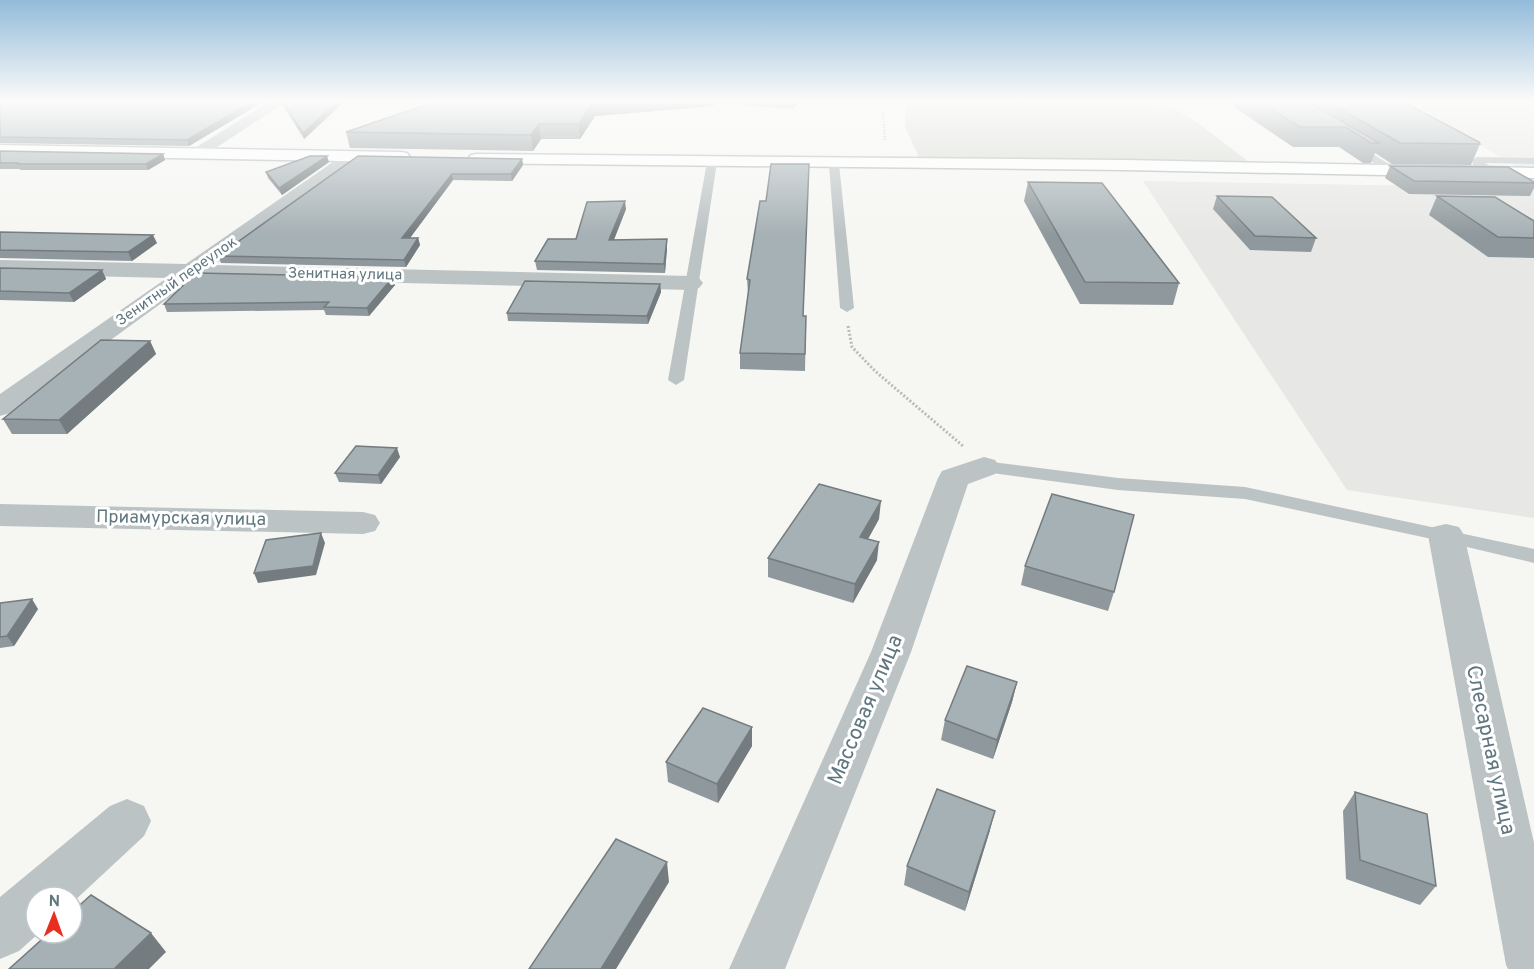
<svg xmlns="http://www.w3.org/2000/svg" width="1534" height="969" viewBox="0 0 1534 969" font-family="Overpass,sans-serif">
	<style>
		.built { fill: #e7e7e6 }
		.green { fill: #d7dbd2 }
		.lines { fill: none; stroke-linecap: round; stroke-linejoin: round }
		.secondary-casing { stroke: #aeb7ba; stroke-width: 3 }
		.path-far1 { stroke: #b6bbbd; stroke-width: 2; stroke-dasharray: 1.5 1.5; stroke-linecap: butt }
		.path { stroke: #b6bbbd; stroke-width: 3; stroke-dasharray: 2 2; stroke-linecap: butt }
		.lane { fill: #bcc3c5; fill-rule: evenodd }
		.street { fill: #bcc3c5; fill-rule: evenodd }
		.secondary { fill: #fff; fill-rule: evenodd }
		.wall { fill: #8f989c }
		.shaded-wall { fill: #747c7f }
		.building { fill: #a6b1b5; stroke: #747c7f; stroke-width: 1.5 }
		.labels { text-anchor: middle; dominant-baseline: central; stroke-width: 6; stroke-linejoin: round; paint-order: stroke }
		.far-street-label { font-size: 15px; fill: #60777f; stroke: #fff }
		.street-label { font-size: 18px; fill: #60777f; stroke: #fff }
		.near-street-label { font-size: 21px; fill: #60777f; stroke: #fff }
	</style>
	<rect width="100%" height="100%" fill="#f6f6f3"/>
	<!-- built -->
	<g class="built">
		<path d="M1405,100H1534V167H1517Z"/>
		<path d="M1143,181L1534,188V518L1347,490Z"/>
	</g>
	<!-- green -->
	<path class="green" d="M906,100H956L977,104L1041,100H1112L1108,101L1170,106L1198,123L1249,162L919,157L905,127Z"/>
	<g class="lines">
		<!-- secondary casing -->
		<g class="secondary-casing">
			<g id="secondary">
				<path d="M0,145L401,152L407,153L410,157L407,161L401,162L0,155Z"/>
				<path d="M477,154L1125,160L1534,168V178L1125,170L471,163L468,159L471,155Z"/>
			</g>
		</g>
		<!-- path-far1 -->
		<path class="path-far1" d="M882,100L885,140"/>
		<!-- path -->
		<path class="path" d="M848,326L852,347L875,371L963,446"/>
		<!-- lane -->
		<g class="lane">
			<path d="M1348,143H1356L1398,170L1393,173L1389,172L1348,147Z"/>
			<path d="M1477,157L1534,158V164L1485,163L1499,172L1494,175L1473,165L1472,160Z"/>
			<path d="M712,159L717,162L684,380L676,385L668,380L707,162Z"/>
			<path d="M834,161L839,164L854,308L847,312L840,308L829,164Z"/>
			<path d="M984,461L1118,478L1245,487L1534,549V563L1446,542L1245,499L1118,490L977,471L974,467L977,463Z"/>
		</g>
		<!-- street -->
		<g class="street">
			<path d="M272,100H289L202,157H190L187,153Z"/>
			<path d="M352,152L358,153L361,157L358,161L214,265L691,276L699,278L703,283L699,288L691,290L196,278L10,413L0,416V394L167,278L0,274V260L186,264L346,153Z"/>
			<path d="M984,457L995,460L1000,467L995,474L968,484L911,652L785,969H729L871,652L938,478L942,471Z"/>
			<path d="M0,504L363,512L375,515L380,523L375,531L363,534L0,526Z"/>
			<path d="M1446,524L1459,527L1464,535L1534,843V969H1508L1506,965L1428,535L1433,527Z"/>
			<path d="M127,799L144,806L151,821L144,836L72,903V897H36V933H39L19,951L0,959V897L110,806Z"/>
		</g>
		<!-- secondary -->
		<use href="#secondary" class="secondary"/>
	</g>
	<!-- wall -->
	<g class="wall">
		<path d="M0,100H266L189,146L0,143Z"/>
		<path d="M283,100H346L304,139L283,106L282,101Z"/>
		<path d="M440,100H803L792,109L715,103L713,106L595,116L580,139H541L533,151L350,148L346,132Z"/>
		<path d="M1234,100H1400L1480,144L1471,165L1392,164L1375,153L1371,163H1363L1339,147H1293L1234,107L1236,101Z"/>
		<path d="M0,151L163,154L165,160L148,170H20V169H0Z"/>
		<path d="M358,156L522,159L523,165L512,181L453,180L410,238H418L420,245L406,267L221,263L218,256Z"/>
		<path d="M329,162L282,195L268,178L266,172Z"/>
		<path d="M1390,166L1534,183V188L1530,196L1409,194L1385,178Z"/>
		<path d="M1028,182L1179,283L1173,305L1080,304L1024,201Z"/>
		<path d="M1217,196L1316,238L1311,252L1250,250L1213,209Z"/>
		<path d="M1437,196L1534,221V258L1488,257L1429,215Z"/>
		<path d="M760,201L803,316H806L805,371L740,369V353L748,294L747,279Z"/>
		<path d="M626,209L614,240L667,239V248L665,273L537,270L535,261L576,239Z"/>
		<path d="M0,232L157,243L132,261L0,258Z"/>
		<path d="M0,268L102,270L106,279L74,302L0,300Z"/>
		<path d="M660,284L661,292L648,324L508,321L507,313Z"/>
		<path d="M395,285L369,316L326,315L324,310L167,312L164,304Z"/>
		<path d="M150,341L156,354L67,434H12L3,419Z"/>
		<path d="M400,457L381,484L339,482L335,473Z"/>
		<path d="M879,519L868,539L877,560L853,603L768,577V558Z"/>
		<path d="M1025,566L1114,592L1108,611L1021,585Z"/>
		<path d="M0,603L38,609L14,646L0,648Z"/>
		<path d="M1017,682L1012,702L993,759L941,740L945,720Z"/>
		<path d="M752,727V746L718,803L668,782L666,762Z"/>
		<path d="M1355,792L1436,886L1420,905L1346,879L1343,811Z"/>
		<path d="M990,830L965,911L904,885L907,866Z"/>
	</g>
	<!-- shaded-wall -->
	<g class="shaded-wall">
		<path d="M255,100H266L189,146L187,140Z"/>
		<path d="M339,100H346L304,139L303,133Z"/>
		<path d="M611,100H715V103L713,106L595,116L580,139L579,124L593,101Z"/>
		<path d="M792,100H803L792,109Z"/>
		<path d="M539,124L541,139L533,151L531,135Z"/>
		<path d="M163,154L165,160L148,170L146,164Z"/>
		<path d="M327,156L329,162L282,195L279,188Z"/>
		<path d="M522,159L523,165L512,181L511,174Z"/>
		<path d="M452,174L453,180L404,246L402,238Z"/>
		<path d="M625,201L626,209L610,249L609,240Z"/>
		<path d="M153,235L157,243L132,261L128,252Z"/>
		<path d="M418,238L420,245L406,267L404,260Z"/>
		<path d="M667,239V248L665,273L664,264Z"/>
		<path d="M102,270L106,279L74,302L69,293Z"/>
		<path d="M393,277L395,285L369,316L367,308Z"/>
		<path d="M660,284L661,292L648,324L647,316Z"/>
		<path d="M150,341L156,354L67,434L59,420Z"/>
		<path d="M397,448L400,457L381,484L378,475Z"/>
		<path d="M881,501L879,519L859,555L860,537Z"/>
		<path d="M321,533L325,543L316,575L258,583L254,573Z"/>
		<path d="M879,542L877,560L853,603L855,584Z"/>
		<path d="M32,599L38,609L14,646L7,636Z"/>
		<path d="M1017,682L1012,702L993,759L997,740Z"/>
		<path d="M752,727V746L718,803L717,784Z"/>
		<path d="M995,811L990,830L965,911L969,892Z"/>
		<path d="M667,862L669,882L616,969H601Z"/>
		<path d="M151,933L166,952L149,969H114Z"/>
	</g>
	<!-- building -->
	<g class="building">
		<path d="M0,100H255L187,140L0,137Z"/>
		<path d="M283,100H339L303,133L282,101Z"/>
		<path d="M440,100H611L593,101L579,124H539L531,135L346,132Z"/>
		<path d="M1256,100H1306L1379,143H1371L1346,127H1300Z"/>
		<path d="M1325,100H1400L1479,142L1480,144L1400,143Z"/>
		<path d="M0,151L163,154L146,164H17L19,163H0Z"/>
		<path d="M310,156H327L279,188L266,172Z"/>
		<path d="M358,156L522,159L511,174H452L402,238H418L404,260L218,256Z"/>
		<path d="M771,164H809L803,316H806L805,354L740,353L750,280L747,279L760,201H766Z"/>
		<path d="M1390,166L1508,167L1534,182V183L1414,181Z"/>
		<path d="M1028,182L1102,183L1179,283L1085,282Z"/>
		<path d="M1217,196L1272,197L1316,238L1255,236Z"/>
		<path d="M1437,196L1495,197L1534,221V238L1498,237Z"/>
		<path d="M625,201L609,240L667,239L664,264L535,261L548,239H576L587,202Z"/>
		<path d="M0,232L153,235L128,252L0,250Z"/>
		<path d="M0,268L102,270L69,293L0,291Z"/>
		<path d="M196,273L393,277L367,308L324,307L329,302L164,304Z"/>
		<path d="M525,281L660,284L647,316L507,313Z"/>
		<path d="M101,340L150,341L59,420L3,419Z"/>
		<path d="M356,446L397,448L378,475L335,473Z"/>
		<path d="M819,484L881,501L860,537L879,542L855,584L768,558Z"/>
		<path d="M1052,494L1134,515L1114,592L1025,566Z"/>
		<path d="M321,533L313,566L254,573L266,540Z"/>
		<path d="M32,599L7,636L0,637V603Z"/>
		<path d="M967,666L1017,682L997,740L945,720Z"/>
		<path d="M703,708L752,727L717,784L666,762Z"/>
		<path d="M937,789L995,811L969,892L907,866Z"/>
		<path d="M1355,792L1427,814L1436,886L1360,860Z"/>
		<path d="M616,839L667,862L601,969H529Z"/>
		<path d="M91,895L151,933L114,969H9L49,933H72V912Z"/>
	</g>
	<!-- sky -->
	<linearGradient id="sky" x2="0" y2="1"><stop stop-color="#93bbda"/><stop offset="0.43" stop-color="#fbfbfa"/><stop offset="1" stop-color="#fbfbfa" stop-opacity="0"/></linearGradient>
	<rect width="1534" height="235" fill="url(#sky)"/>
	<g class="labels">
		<!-- far-street labels -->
		<g class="far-street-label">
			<text transform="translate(345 275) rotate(1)">Зенитная улица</text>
			<text transform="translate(177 282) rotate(-35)">Зенитный переулок</text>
		</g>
		<!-- street labels -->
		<g class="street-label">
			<text transform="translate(181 519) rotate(1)">Приамурская улица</text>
		</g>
		<!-- near-street labels -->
		<g class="near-street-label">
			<text transform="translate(866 710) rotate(-67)">Массовая улица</text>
			<text transform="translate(1490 750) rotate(78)">Слесарная улица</text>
		</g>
	</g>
	<!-- north arrow -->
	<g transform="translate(54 915) rotate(1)"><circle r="28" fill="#ffffff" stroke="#bfc9cc" stroke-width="1.5"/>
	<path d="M0-4.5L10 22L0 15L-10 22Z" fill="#e82e21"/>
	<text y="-9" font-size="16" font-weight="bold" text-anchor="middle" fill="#60777f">N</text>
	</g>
</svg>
